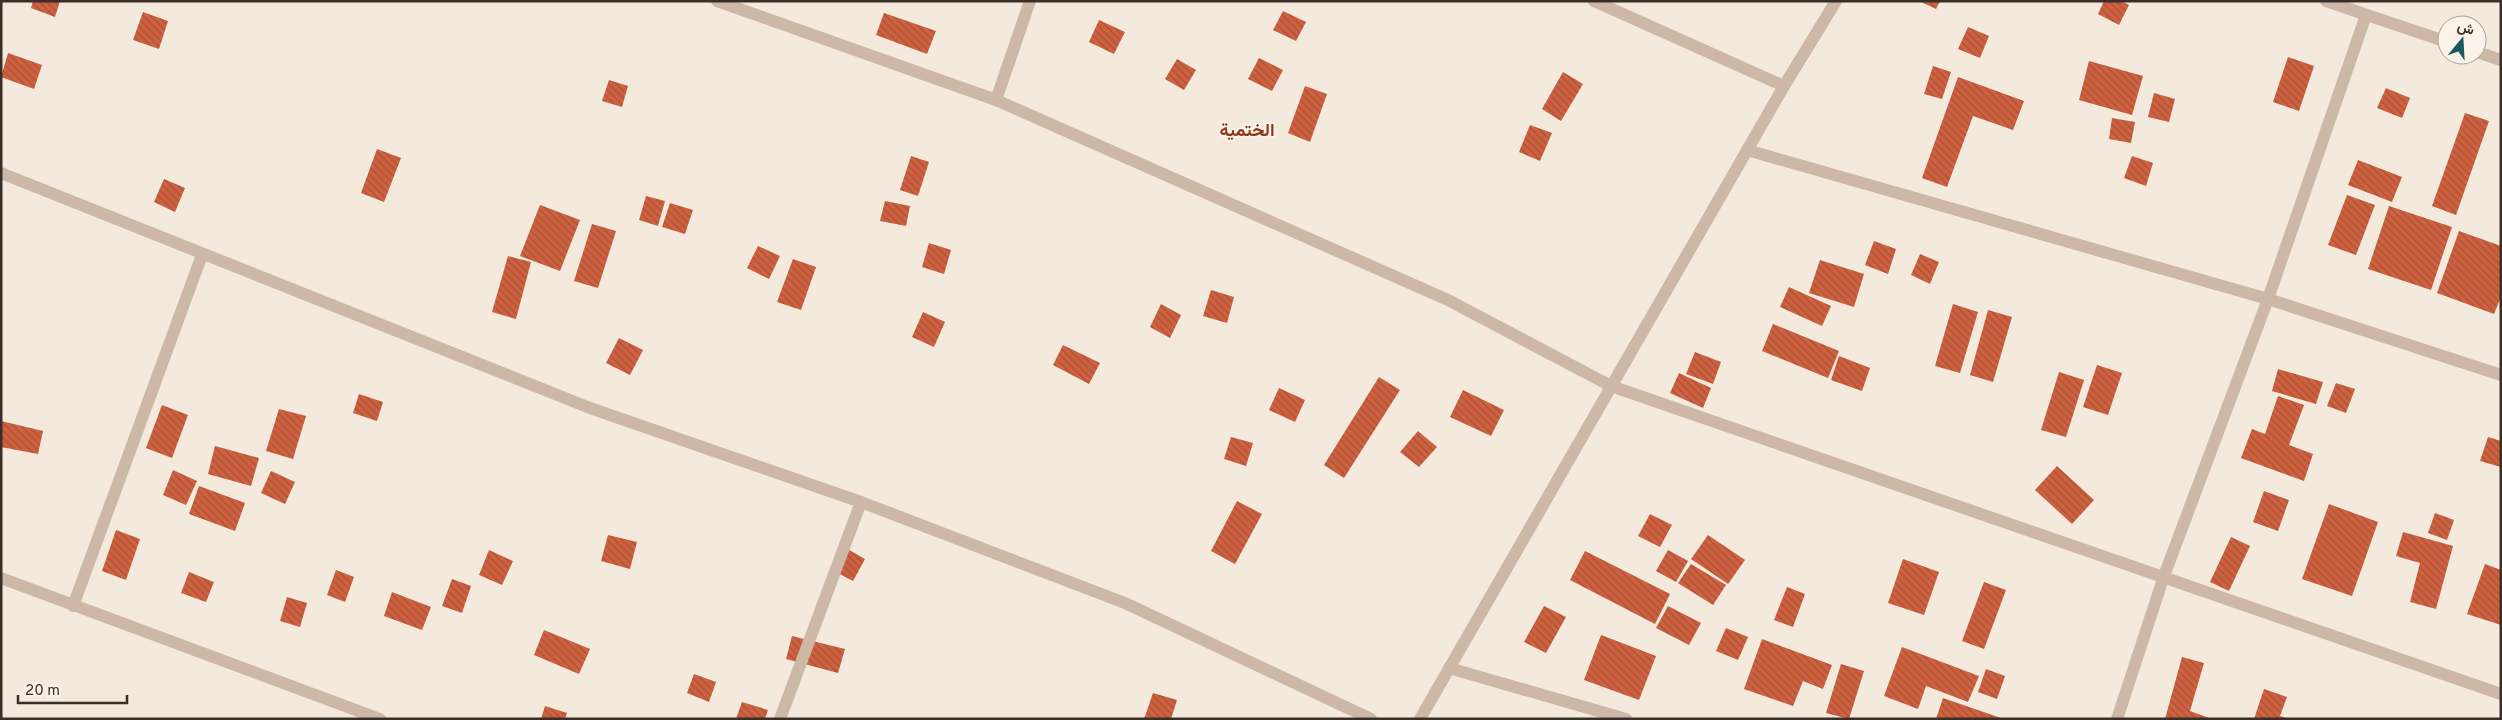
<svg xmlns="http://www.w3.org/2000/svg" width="2502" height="720" viewBox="0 0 2502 720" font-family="Overpass,Vazirmatn,sans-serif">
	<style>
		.building { fill: url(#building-back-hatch) }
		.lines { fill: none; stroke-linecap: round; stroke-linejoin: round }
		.minor { stroke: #cdb8a7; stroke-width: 12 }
		.tertiary { stroke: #cdb8a7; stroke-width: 12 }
		.labels { text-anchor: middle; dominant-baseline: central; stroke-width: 4; stroke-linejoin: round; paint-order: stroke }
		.quarter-label { font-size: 18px; font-weight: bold; fill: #8e361b; stroke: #fbf3ea }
	</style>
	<defs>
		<pattern id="building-back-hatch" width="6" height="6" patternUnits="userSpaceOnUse" patternTransform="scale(1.25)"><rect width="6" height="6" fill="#ce6240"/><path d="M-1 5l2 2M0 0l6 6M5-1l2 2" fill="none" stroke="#a85136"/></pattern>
	</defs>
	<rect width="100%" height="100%" fill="#f4e9dd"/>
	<!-- building -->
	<g class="building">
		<path d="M33,1H60L55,17L31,8Z"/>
		<path d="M1919,1H1940L1936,9Z"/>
		<path d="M2104,1H2121L2129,5L2119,25L2098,14Z"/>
		<path d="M1283,11L1306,22L1296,41L1273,30Z"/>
		<path d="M143,12L168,21L159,49L133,40Z"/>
		<path d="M884,13L936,31L927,54L876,35Z"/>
		<path d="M1099,20L1125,32L1114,54L1089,42Z"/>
		<path d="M1968,27L1989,36L1980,58L1958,49Z"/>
		<path d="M8,53L42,65L34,89L1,77Z"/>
		<path d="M2288,57L2314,66L2299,111L2273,102Z"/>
		<path d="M1259,58L1283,70L1272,91L1248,79Z"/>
		<path d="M1177,59L1196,70L1184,90L1165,79Z"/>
		<path d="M2089,61L2143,76L2132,115L2079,100Z"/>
		<path d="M1933,66L1951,72L1942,99L1924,94Z"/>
		<path d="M1563,72L1583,84L1561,121L1542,109Z"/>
		<path d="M1958,77L2024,101L2013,130L1973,116L1947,187L1922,178Z"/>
		<path d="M609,80L628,86L622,107L602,101Z"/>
		<path d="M1305,86L1327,94L1310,142L1288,133Z"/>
		<path d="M2386,88L2410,98L2402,118L2377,108Z"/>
		<path d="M2154,93L2175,99L2169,122L2148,117Z"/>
		<path d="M2465,113L2489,121L2456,215L2432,206Z"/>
		<path d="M2112,118L2135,122L2131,143L2109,139Z"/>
		<path d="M1530,125L1552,133L1540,161L1519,152Z"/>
		<path d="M377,149L401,158L384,202L361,193Z"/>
		<path d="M911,156L929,162L918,196L900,190Z"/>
		<path d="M2132,156L2153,163L2146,186L2124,178Z"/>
		<path d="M2358,160L2402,177L2392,202L2348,185Z"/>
		<path d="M164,179L185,188L175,212L154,202Z"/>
		<path d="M2347,195L2375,205L2356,255L2328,245Z"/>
		<path d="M646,196L665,201L658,226L639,220Z"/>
		<path d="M885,201L910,206L906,226L880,221Z"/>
		<path d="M670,203L693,210L685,234L662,227Z"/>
		<path d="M540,205L580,220L560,271L520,256Z"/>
		<path d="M2389,206L2452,227L2431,290L2368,269Z"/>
		<path d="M592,224L616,231L598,288L574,281Z"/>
		<path d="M2459,231L2501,246V297L2494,314L2437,293Z"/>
		<path d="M1874,241L1896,249L1888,274L1865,265Z"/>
		<path d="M929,243L951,250L944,274L922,267Z"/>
		<path d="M758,246L780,256L769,279L747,268Z"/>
		<path d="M1920,254L1939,262L1930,284L1911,275Z"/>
		<path d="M508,256L531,262L516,319L492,312Z"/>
		<path d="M793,259L816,267L801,310L777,302Z"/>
		<path d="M1820,260L1864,274L1854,307L1809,293Z"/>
		<path d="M1789,287L1831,306L1822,326L1780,307Z"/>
		<path d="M1211,290L1234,297L1227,323L1203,316Z"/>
		<path d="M1161,304L1181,315L1170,338L1150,327Z"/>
		<path d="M1953,304L1978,312L1960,373L1935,366Z"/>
		<path d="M1988,310L2012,317L1993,382L1970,375Z"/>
		<path d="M923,312L945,322L934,347L912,337Z"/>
		<path d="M1773,324L1839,351L1828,378L1762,351Z"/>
		<path d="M619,338L643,350L630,375L606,363Z"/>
		<path d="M1063,345L1100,363L1089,384L1053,365Z"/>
		<path d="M1695,352L1721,362L1713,384L1686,374Z"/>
		<path d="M1839,356L1870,368L1862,391L1831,380Z"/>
		<path d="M2097,365L2122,373L2108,415L2083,407Z"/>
		<path d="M2278,369L2323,382L2316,404L2272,391Z"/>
		<path d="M2059,372L2084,380L2066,437L2041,430Z"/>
		<path d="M1679,373L1711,388L1703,408L1670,393Z"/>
		<path d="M1379,377L1400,390L1344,478L1324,465Z"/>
		<path d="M2336,383L2355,389L2346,413L2327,406Z"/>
		<path d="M1279,388L1305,400L1295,422L1269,410Z"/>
		<path d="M1463,390L1504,410L1491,436L1450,417Z"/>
		<path d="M359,394L383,402L377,421L353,413Z"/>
		<path d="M2278,396L2304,405L2289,445L2313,454L2304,481L2241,458L2252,429L2265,434Z"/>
		<path d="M162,405L188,415L172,458L146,448Z"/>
		<path d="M279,409L306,416L293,459L266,451Z"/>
		<path d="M1,421L43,431L38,454L1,447Z"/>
		<path d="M1418,431L1437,447L1419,467L1400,452Z"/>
		<path d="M1231,437L1253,443L1246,466L1224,459Z"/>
		<path d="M2488,437L2501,441V467L2480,461Z"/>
		<path d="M215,446L259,458L251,486L208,474Z"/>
		<path d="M2057,466L2094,500L2072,524L2035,490Z"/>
		<path d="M173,470L197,481L186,505L163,495Z"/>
		<path d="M271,471L295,482L285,504L261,493Z"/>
		<path d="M199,486L245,503L235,531L189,514Z"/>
		<path d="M2264,491L2289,500L2278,531L2253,522Z"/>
		<path d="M1237,501L1262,514L1235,564L1211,551Z"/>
		<path d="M2329,504L2378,522L2352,596L2302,579Z"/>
		<path d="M2435,513L2454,520L2447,540L2428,533Z"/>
		<path d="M1650,514L1672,525L1660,547L1638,536Z"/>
		<path d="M116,530L140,539L126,580L102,571Z"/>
		<path d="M2403,532L2453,546L2436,609L2410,602L2420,563L2396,556Z"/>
		<path d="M608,535L637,542L630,569L601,561Z"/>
		<path d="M1708,535L1745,560L1728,584L1691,559Z"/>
		<path d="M2231,537L2250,546L2229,591L2210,582Z"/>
		<path d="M842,546L865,559L853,581L830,569Z"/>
		<path d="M489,550L513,561L502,585L479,575Z"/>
		<path d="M1668,550L1688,561L1676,582L1656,571Z"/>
		<path d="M1585,551L1670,594L1655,624L1570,580Z"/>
		<path d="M1903,559L1939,572L1924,615L1888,603Z"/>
		<path d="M1691,564L1726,585L1713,605L1678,583Z"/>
		<path d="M2485,564L2501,570V625L2467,614Z"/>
		<path d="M336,570L354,577L345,602L327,595Z"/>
		<path d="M189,572L214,582L206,602L181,593Z"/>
		<path d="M452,579L471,586L462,613L442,606Z"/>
		<path d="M1984,582L2006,590L1984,649L1962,641Z"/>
		<path d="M1787,587L1805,594L1793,627L1774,620Z"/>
		<path d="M392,592L431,607L422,630L384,616Z"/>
		<path d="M287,597L307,603L300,627L280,621Z"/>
		<path d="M1544,606L1566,617L1546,653L1524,642Z"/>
		<path d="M1668,606L1701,623L1689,645L1656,628Z"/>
		<path d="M1726,628L1748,637L1738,660L1716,651Z"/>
		<path d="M544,630L590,649L579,674L534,655Z"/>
		<path d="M1601,635L1656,656L1639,700L1584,680Z"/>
		<path d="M792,636L845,649L838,673L786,659Z"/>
		<path d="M1762,639L1832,665L1823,689L1803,681L1793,706L1744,689Z"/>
		<path d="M1902,647L1979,676L1968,702L1926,686L1918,709L1884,696Z"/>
		<path d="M2182,657L2204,663L2190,711L2212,719H2165Z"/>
		<path d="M1841,664L1864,671L1849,719L1826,713Z"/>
		<path d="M1986,669L2005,676L1997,699L1978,692Z"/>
		<path d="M694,674L716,682L709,702L687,693Z"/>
		<path d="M2264,689L2287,697L2280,716L2289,719H2254Z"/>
		<path d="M1153,693L1177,700L1171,719H1144Z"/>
		<path d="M1943,698L2001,718V719H1936Z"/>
		<path d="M742,702L768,710L765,719H736Z"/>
		<path d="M545,706L567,713L565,719H541Z"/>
	</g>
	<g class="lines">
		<!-- minor -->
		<g class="minor">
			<path d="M717,1L996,100L1448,300L1611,386L2501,694"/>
			<path d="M1594,1L1784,86"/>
			<path d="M2326,1L2447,42"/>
			<path d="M2477,52L2501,60"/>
			<path d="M996,100L1030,1"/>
			<path d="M1747,150L2268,299L2501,375"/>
			<path d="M1,173L590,408L861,502L1125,603L1371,719"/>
			<path d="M1,578L380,719"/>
			<path d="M73,606L202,255"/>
			<path d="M1449,668L1626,719"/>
			<path d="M780,719L861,502"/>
			<path d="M2117,719L2164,576L2268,299L2366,15"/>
		</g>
		<!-- tertiary -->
		<path class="tertiary" d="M1420,719L1784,86L1836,1"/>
	</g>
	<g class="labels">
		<!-- quarter labels -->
		<g class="quarter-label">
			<text x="1247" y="131">الختمية</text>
		</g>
	</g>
	<!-- border -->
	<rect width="2502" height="720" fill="none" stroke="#392e28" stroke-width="5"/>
	<!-- north arrow -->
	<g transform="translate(2462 40) rotate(18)"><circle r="24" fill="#fbf3ea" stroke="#ada49c"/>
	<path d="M0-4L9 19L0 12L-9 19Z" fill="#1a5a5e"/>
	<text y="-8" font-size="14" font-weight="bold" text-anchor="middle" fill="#392e28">ش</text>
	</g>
	<!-- scale -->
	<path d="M18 695v8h109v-8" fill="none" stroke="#392e28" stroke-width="2.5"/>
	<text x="25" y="695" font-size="15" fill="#392e28" stroke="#fbf3ea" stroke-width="4" paint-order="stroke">20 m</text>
</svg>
